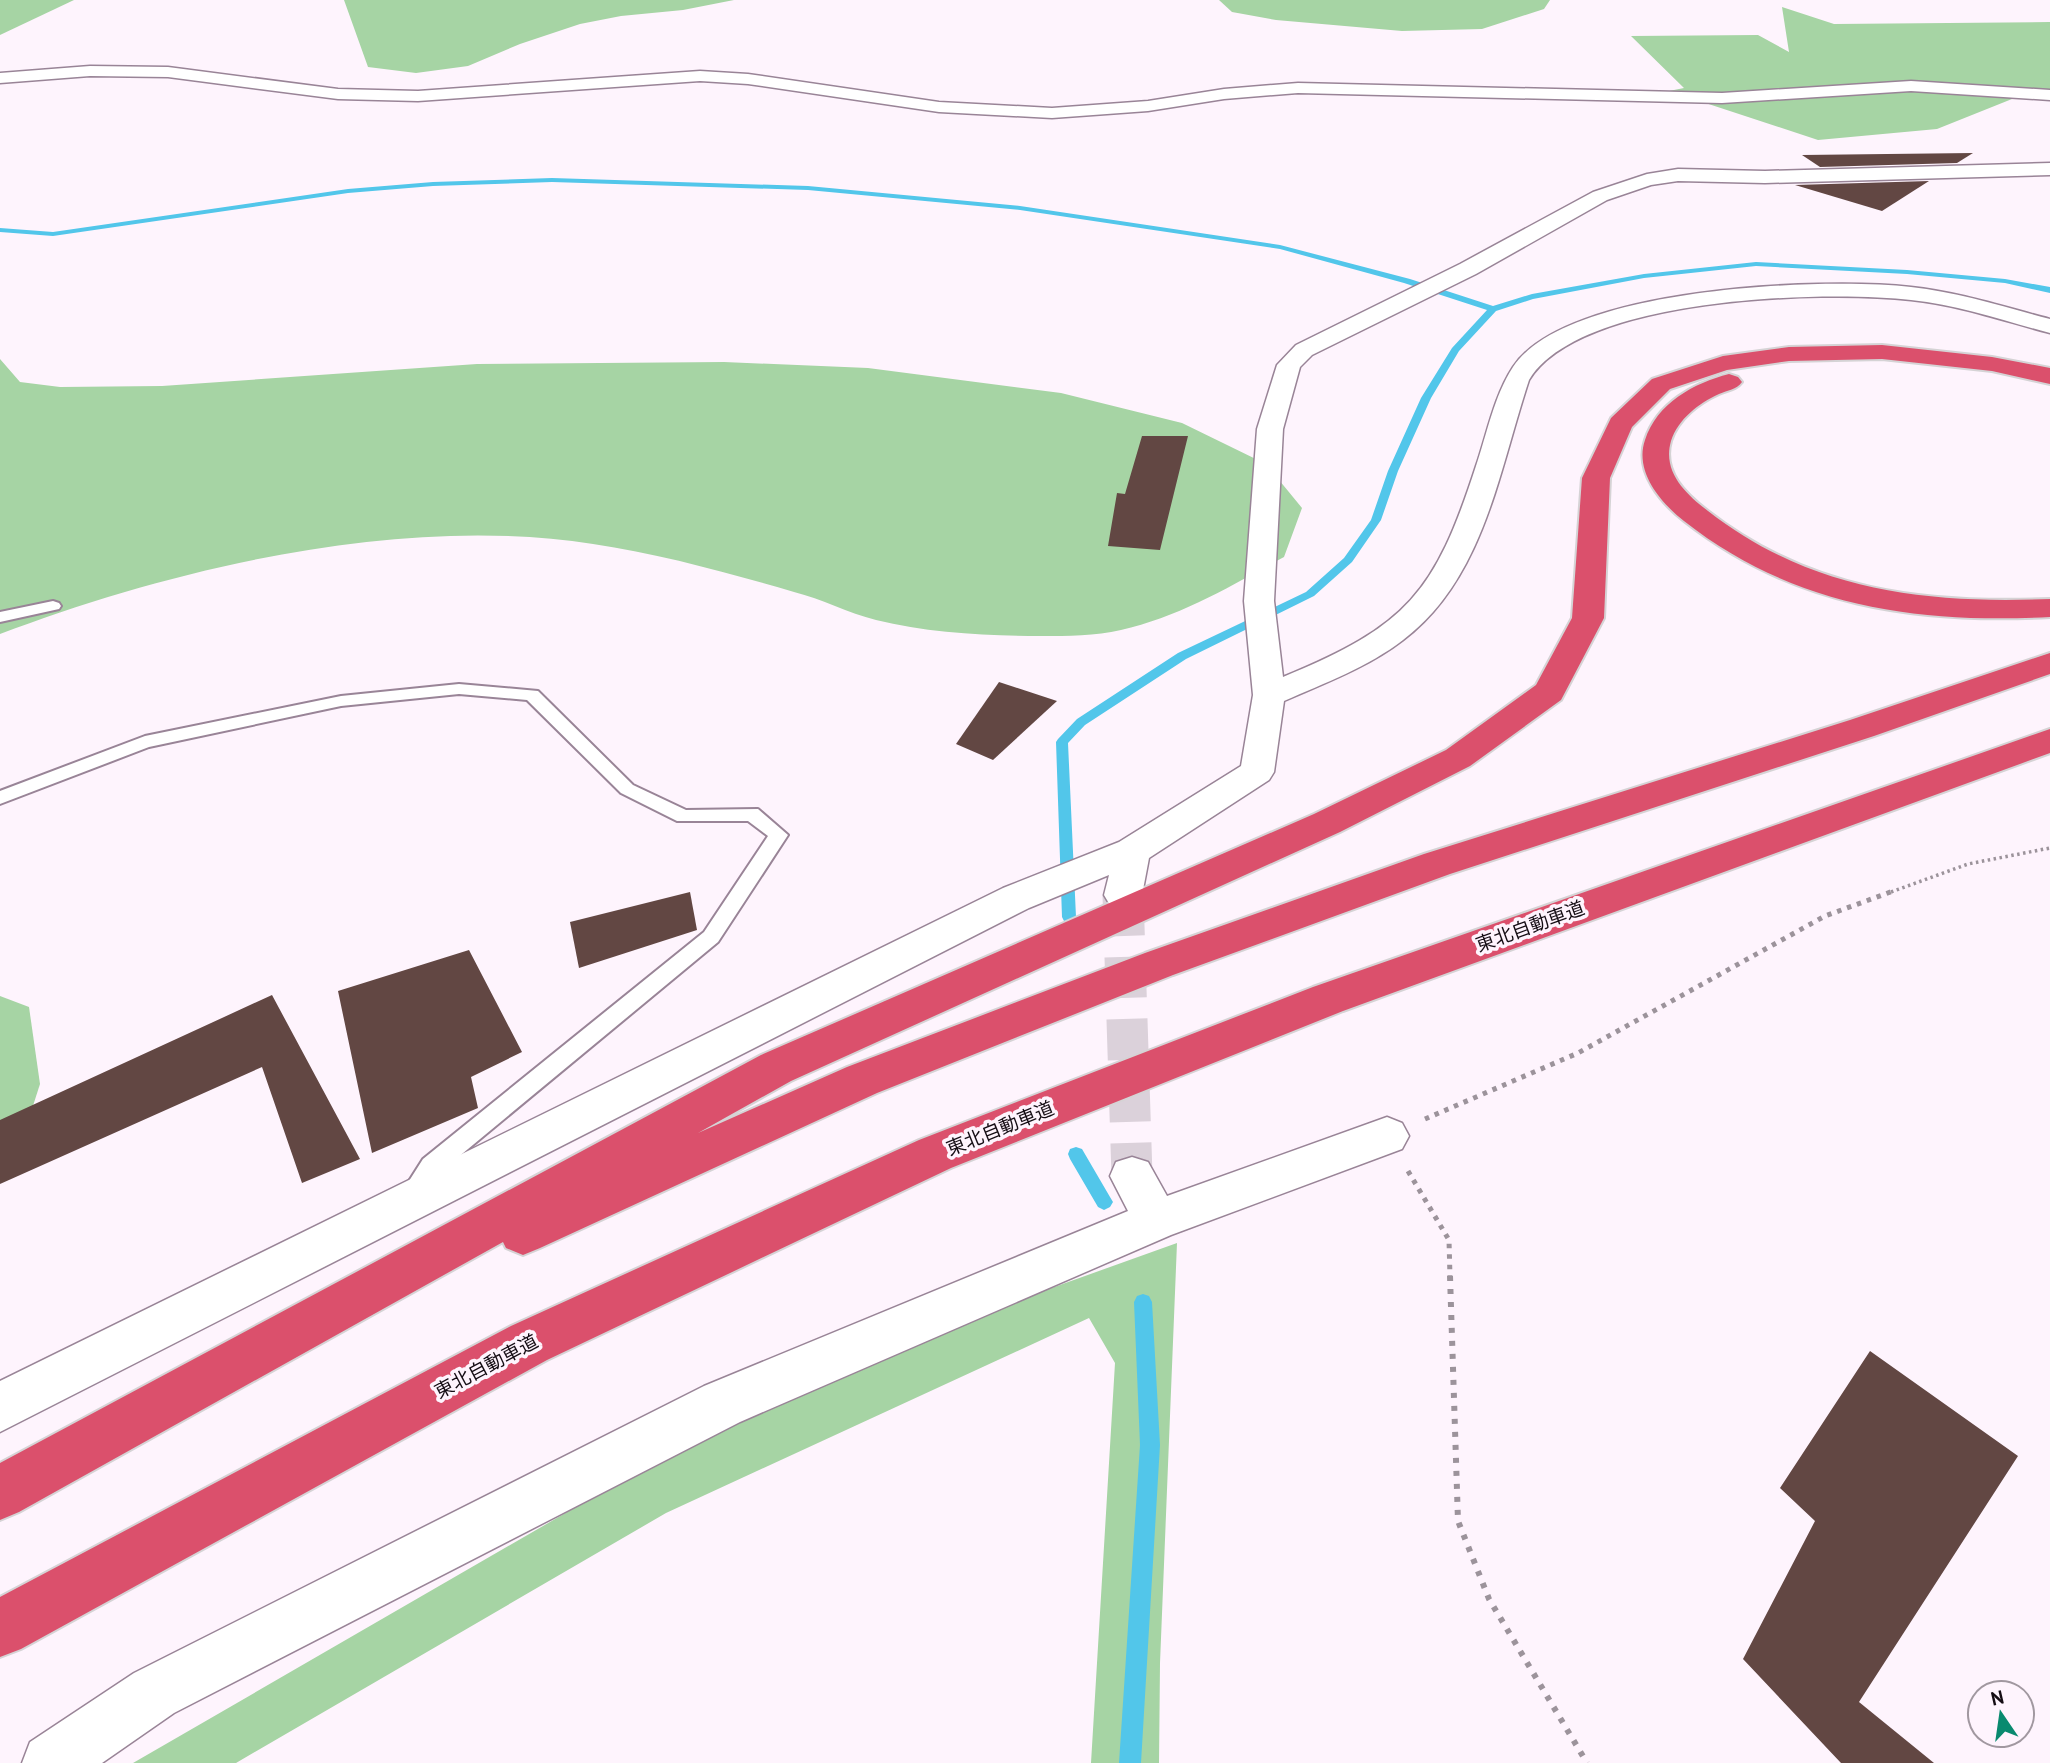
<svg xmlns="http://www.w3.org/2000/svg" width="2050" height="1763" viewBox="0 0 2050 1763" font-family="'PT Sans','Noto Sans JP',sans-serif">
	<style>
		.green { fill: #a6d4a4 }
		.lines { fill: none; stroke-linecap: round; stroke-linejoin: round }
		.stream { fill: #52c6ea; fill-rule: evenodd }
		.building { fill: #624743 }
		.minor-tunnel { stroke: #dbd1da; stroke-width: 41; stroke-dasharray: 41 21; stroke-linecap: butt }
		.service-casing { stroke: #998497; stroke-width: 4 }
		.minor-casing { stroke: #998497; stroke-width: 3 }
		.motorway-casing { stroke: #d5d3d5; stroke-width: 4 }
		.path-far2 { stroke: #9c939b; stroke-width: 3.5; stroke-dasharray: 2.5 3.5; stroke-linecap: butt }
		.path-far1 { stroke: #9c939b; stroke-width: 5; stroke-dasharray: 4.5 6; stroke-linecap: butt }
		.path { stroke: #9c939b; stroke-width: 6; stroke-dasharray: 5 8; stroke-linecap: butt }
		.service { fill: #fff; fill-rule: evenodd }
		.minor { fill: #fff; fill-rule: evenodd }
		.motorway { fill: #db506c; fill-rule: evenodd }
		.labels { text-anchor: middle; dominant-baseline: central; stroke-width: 7; stroke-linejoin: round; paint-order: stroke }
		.street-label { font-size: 19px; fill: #150d14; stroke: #fef4fd }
	</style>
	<rect width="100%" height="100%" fill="#fef4fd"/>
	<!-- green -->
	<g class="green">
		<path d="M0,0H74L0,35Z"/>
		<path d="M344,0H734L683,10L621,16L580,24L520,44L468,66L416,73L368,67Z"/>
		<path d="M1219,0H1550L1544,9L1482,29L1402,31L1276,20L1232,12Z"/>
		<path d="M1782,7L1834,24L2050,22V96L2022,95L1937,129L1818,140L1669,91L1684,88L1631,36L1758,35L1789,52Z"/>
		<path d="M0,359L20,382L60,387L162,386L477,364L724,362L868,368L1061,393L1182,423L1266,464L1302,508L1284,557C1231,586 1180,617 1121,630C1095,636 1068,636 1041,636C988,636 928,633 876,620C848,613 822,599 794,592C729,573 660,554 593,544C405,514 176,567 0,634Z"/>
		<path d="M0,996L29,1007L40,1084L13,1168L0,1183Z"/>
		<path d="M1177,1243L1160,1663L1159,1763H1091L1115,1363L1089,1318L666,1513L236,1763H133L588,1500L773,1404L951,1324Z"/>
	</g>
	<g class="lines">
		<!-- stream -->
		<g class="stream">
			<path d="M552,178L808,186L1020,206L1280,245L1410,279L1493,306L1532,294L1644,274L1756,262L1907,270L2005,279L2050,287V293L2005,283L1907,274L1756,266L1644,278L1533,299L1496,311L1459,351L1431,398L1398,471L1381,520L1352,562L1314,596L1186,659L1085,725L1068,743L1076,917L1074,921H1064L1062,917L1056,742L1058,739L1077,719L1178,653L1306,592L1344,558L1371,520L1388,471L1421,398L1452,348L1487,310L1404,283L1280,249L1020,210L808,190L552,182L433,186L348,193L53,236L0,232V228L53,232L348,189L433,182Z"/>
			<path d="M1076,1147L1082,1149L1110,1197L1113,1202L1110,1207L1104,1210L1098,1207L1070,1159L1068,1154L1070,1149Z"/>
			<path d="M1143,1294L1149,1296L1152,1302L1160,1445L1141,1763H1119L1140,1445L1134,1302L1137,1296Z"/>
		</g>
	</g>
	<!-- building -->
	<g class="building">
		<path d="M1973,153L1957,163L1820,167L1802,155Z"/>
		<path d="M1929,181L1882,211L1795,185Z"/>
		<path d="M1142,436H1188L1160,550L1108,546L1117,493L1125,494Z"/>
		<path d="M999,682L1057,701L993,760L956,744Z"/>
		<path d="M690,892L697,930L579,968L570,922Z"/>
		<path d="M469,950L522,1052L471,1077L478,1108L372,1153L338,991Z"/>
		<path d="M272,995L360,1159L302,1183L262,1067L0,1184V1120Z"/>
		<path d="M1870,1351L2018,1456L1859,1702L1934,1763H1841L1743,1659L1815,1521L1780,1488Z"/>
	</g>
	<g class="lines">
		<!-- minor-tunnel -->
		<path class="minor-tunnel" d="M1123,895L1132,1176"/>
		<!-- service casing -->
		<g class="service-casing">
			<g id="service">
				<path d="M53,601L59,603L61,606L59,609L0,622V612Z"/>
				<path d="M459,684L538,691L633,785L686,810L758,809L788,835L718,942L439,1173L422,1199L414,1202L406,1199L402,1192L423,1159L704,932L768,836L748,821H677L621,793L527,700L459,694L341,706L149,747L0,804V791L145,736L341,696Z"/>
			</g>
		</g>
		<!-- minor casing -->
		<g class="minor-casing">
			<g id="minor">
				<path d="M90,66L168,67L338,89L418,91L700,71L748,74L939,102L1052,108L1148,101L1224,89L1298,83L1722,93L1911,81L2050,90V100L1911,91L1722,103L1298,93L1224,99L1148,111L1052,118L939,112L748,84L700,81L418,101L338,99L168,77L90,76L0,83V73Z"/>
				<path d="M2050,163V175L1765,183L1678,181L1651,185L1607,200L1476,274L1312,355L1300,367L1283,429L1274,601L1283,677C1407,626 1435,593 1476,466C1487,434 1494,396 1513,367C1566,287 1822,277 1911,287C1958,292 2004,307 2050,319V333C2004,321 1959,305 1911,300C1823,290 1579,297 1529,380C1499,470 1484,579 1403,640C1368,667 1325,683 1284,701L1274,772L1269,780L1149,858L1142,895L1136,905L1123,909L1110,905L1104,895L1109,875L1029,908L0,1432V1381L1003,888L1119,842L1241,766L1253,695L1244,601L1257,429L1277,365L1296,345L1460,264L1593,192L1647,174L1678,169L1765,171Z"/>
				<path d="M1387,1117L1402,1123L1409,1136L1402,1149L1171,1235L740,1422L174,1713L102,1763H22L30,1742L134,1673L704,1386L1128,1211L1110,1176L1116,1162L1132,1157L1148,1162L1167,1196Z"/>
			</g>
		</g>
		<!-- motorway casing -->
		<g class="motorway-casing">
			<g id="motorway">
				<path d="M1882,345L1992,357L2050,368V384L1992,371L1882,359L1789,361L1727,370L1670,389L1632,427L1610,478L1604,618L1561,700L1470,766L1340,832L791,1081L698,1133L847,1067L1145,953L1424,854L1850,720L2050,653V674L1874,736L1450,874L1173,975L877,1093L540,1248L523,1255L506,1248L503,1242L19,1512L0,1520V1463L761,1055L1314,814L1446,750L1536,685L1572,618L1582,478L1611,418L1652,379L1723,356L1789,347Z"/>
				<path d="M1729,374L1738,377L1742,382C1736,390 1728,390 1719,394C1699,403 1678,419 1671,441C1662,472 1686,494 1708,511C1811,591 1924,604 2050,599V617C1916,624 1792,606 1684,521C1661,503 1634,472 1645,440C1657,403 1694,383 1729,374Z"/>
				<path d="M2050,729V753L1343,1011L951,1168L547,1360L21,1649L0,1657V1597L511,1326L919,1140L1313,987Z"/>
			</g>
		</g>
		<!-- path-far2 -->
		<path class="path-far2" d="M1891,892L1968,864L2050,848"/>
		<!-- path-far1 -->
		<g class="path-far1">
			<path d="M1425,1119L1578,1053L1825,916L1896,890"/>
			<path d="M1408,1171L1449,1240L1450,1277"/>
		</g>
		<!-- path -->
		<path class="path" d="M1450,1276L1458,1521L1489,1599L1587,1763"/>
		<!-- service -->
		<use href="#service" class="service"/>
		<!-- minor -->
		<use href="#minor" class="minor"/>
		<!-- motorway -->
		<use href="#motorway" class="motorway"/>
	</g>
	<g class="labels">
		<!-- street labels -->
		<g class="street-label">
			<text transform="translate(1530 926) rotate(-20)">東北自動車道</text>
			<text transform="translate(1000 1128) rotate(-22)">東北自動車道</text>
			<text transform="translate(486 1366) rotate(-28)">東北自動車道</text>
		</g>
	</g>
	<!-- north arrow -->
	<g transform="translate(2001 1714) rotate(347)"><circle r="33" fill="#fef4fd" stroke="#a198a0" stroke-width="2"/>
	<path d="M0-5L12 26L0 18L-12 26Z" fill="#098a6f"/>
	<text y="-10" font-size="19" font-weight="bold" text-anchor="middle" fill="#150d14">N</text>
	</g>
</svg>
